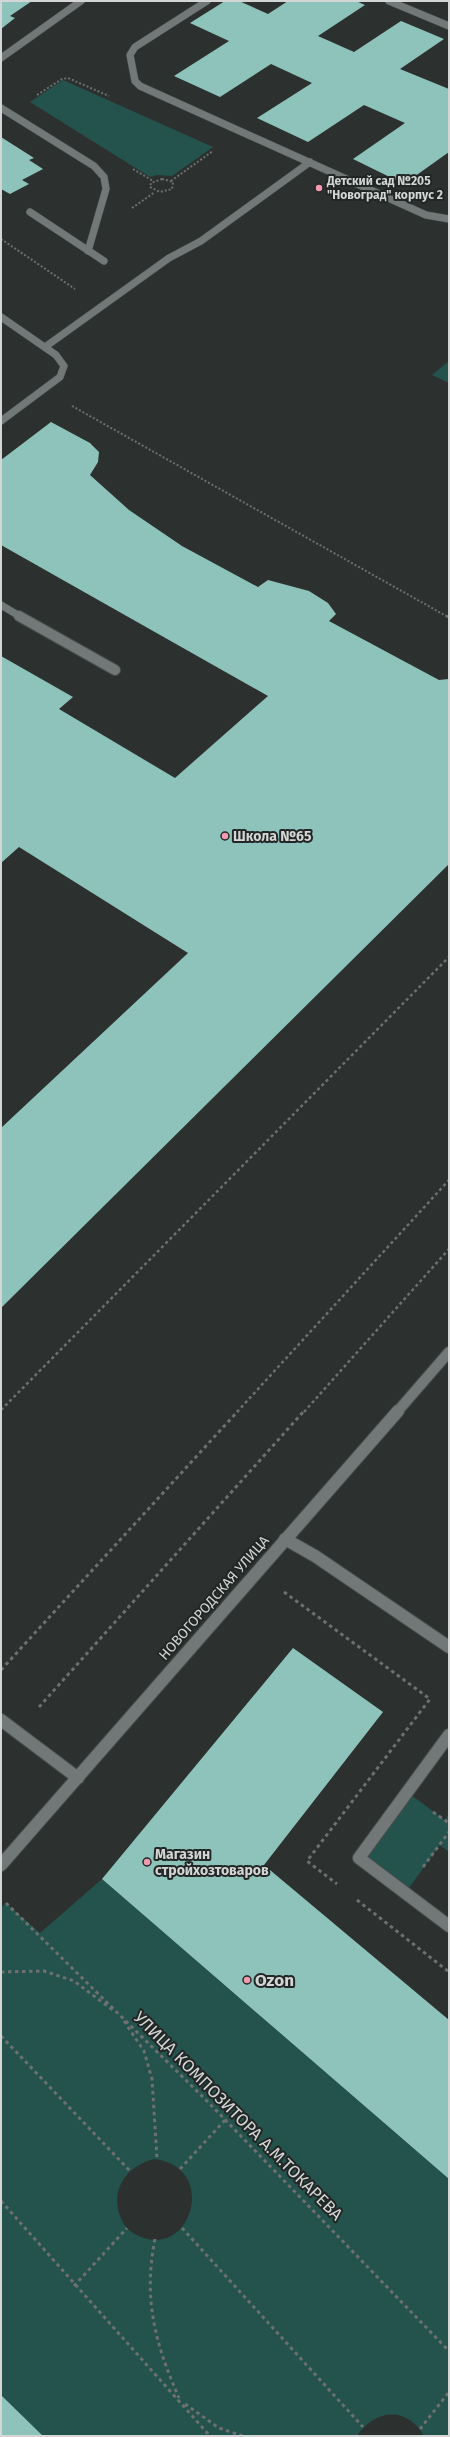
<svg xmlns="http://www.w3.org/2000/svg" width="450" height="2437" viewBox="0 0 450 2437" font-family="'Fira Sans',sans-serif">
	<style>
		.green { fill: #24524c; fill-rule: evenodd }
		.building { fill: #8dc3ba }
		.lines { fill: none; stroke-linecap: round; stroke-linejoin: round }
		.service-far2-casing { stroke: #494e4d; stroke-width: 8 }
		.service-far1-casing { stroke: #494e4d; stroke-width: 12 }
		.service-casing { stroke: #494e4d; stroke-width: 14 }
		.minor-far1-casing { stroke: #494e4d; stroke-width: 12 }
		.minor-casing { stroke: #494e4d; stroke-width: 14 }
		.path-far2 { stroke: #6c706f; stroke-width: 2; stroke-dasharray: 2 2; stroke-linecap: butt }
		.path-far1 { stroke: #6c706f; stroke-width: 2.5; stroke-dasharray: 3 3; stroke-linecap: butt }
		.path { stroke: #6c706f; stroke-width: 3; stroke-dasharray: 3.5 3.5; stroke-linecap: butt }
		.service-far2 { stroke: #727877; stroke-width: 7 }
		.service-far1 { stroke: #727877; stroke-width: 10 }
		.service { stroke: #727877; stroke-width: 12 }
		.minor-far1 { stroke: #727877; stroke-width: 10 }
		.minor { stroke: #727877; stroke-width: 12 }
		.poi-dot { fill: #f29aaf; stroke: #222726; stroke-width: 1.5 }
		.labels { text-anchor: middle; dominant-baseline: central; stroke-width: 4; stroke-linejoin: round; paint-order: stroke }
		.far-poi-label { font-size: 12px; font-weight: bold; fill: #d3d6d5; stroke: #222726; text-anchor: start }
		.poi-label { font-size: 14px; font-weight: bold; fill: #d3d6d5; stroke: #222726; text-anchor: start }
		.street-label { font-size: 14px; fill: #d3d6d5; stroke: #222726 }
		.near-poi-label { font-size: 17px; font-weight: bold; fill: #d3d6d5; stroke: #222726; text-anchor: start }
		.near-street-label { font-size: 17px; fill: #d3d6d5; stroke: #222726 }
	</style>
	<rect width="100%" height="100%" fill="#2c3130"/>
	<!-- green -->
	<g class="green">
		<path d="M63,80L213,147L172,176L157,175L150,177L30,102Z"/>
		<path d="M449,361V383L432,375Z"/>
		<path d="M407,1792L445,1820L449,1814V1852L440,1845L406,1892L359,1858Z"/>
		<path d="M102,1879L449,2179V2436H424C407,2406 375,2409 357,2436H43L1,2395V1908L6,1903L40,1933ZM154,2159C217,2166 193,2254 144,2238C138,2236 130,2232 126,2227C106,2198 122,2167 154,2159Z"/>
	</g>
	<!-- building -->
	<g class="building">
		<path d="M1,1H32L10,16L15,18L1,29Z"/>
		<path d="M225,1H239L268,14L288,1H356L365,5L318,36L354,52L401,21L444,39L400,69L449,89V152L404,184L353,159L405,123L364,105L308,142L257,118L312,83L271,64L220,97L174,76L229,41L190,23Z"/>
		<path d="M1,137L34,158L29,160L43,169L22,180L29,184L10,194L1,189Z"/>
		<path d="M51,422L90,443L99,452L98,462L90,475L129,510L182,546L258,587L268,580L309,591L328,603L336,614L329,621L439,680L449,679V864L1,1308V1128L188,953L19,847L1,863V656L73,697L59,709L175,778L268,696L1,545V460Z"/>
		<path d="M293,1648L383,1712L264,1865L449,2020V2179L102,1879Z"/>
		<path d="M1,2395L43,2436H1Z"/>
	</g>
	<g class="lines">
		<!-- service-far2 casing -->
		<g class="service-far2-casing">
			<g id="service-far2">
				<path d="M207,1L135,47L130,55L135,81L140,86L426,215L449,219"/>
				<path d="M389,1L449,26"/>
				<path d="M1,58L81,1"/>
				<path d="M1,108L94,166L104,177L106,189L88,251"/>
				<path d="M30,212L104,261"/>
				<path d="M1,317L56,355L64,366L60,377L1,421"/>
				<path d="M45,347L169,258L201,241L310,162"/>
				<path d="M1,605L21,617"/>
			</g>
		</g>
		<!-- service-far1 casing -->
		<g class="service-far1-casing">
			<path id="service-far1" d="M19,616L115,670"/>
		</g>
		<!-- service casing -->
		<g class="service-casing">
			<g id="service">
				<path d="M285,1539L315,1556L449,1647"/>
				<path d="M1,1720L78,1778"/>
				<path d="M449,1735L359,1858L449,1926"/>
			</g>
		</g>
		<!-- minor-far1 casing -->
		<g class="minor-far1-casing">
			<path id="minor-far1" d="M397,1412L449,1352"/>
		</g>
		<!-- minor casing -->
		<g class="minor-casing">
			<path id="minor" d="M1,1865L398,1411"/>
		</g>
		<!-- path-far2 -->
		<g class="path-far2">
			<path d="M37,95L62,79L68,78L109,96"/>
			<path d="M133,169L153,181"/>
			<path d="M162,179L173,182L172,189L160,192L150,187L151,183Z"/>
			<path d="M171,181L213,151"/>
			<path d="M132,208L155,192"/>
			<path d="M1,239L75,289"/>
			<path d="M72,406L448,617"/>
		</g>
		<!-- path-far1 -->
		<g class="path-far1">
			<path d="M446,616L449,617"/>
			<path d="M1,1410L449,957"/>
			<path d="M237,1412L449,1180"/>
			<path d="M304,1412L449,1249"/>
		</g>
		<!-- path -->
		<g class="path">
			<path d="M284,1592L430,1699L307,1861L337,1884"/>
			<path d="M1,1670L238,1411"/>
			<path d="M39,1707L304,1411"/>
			<path d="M433,1812L449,1823"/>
			<path d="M423,1867L449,1832"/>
			<path d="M357,1900L449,1972"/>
			<path d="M6,1903L206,2100L449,2351"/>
			<path d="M1,1972L44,1971L74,1981L114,2011"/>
			<path d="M124,2021L144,2051L152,2079L157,2159"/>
			<path d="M1,2036L130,2171"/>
			<path d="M180,2169L226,2119"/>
			<path d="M1,2201L210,2436"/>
			<path d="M182,2228L363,2427"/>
			<path d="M155,2239C143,2299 155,2343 179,2398"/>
			<path d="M74,2286L127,2228"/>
			<path d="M185,2404L219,2428L243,2436"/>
			<path d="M420,2429L449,2392"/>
		</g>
		<!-- service-far2 -->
		<use href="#service-far2" class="service-far2"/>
		<!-- service-far1 -->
		<use href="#service-far1" class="service-far1"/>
		<!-- service -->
		<use href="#service" class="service"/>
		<!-- minor-far1 -->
		<use href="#minor-far1" class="minor-far1"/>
		<!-- minor -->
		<use href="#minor" class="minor"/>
	</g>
	<!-- markers -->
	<g class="poi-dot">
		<circle cx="319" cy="188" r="4"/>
		<circle cx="225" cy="836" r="4"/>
		<circle cx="147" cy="1862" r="4"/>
		<circle cx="247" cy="1980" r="4"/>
	</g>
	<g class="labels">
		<!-- far-poi labels -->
		<g class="far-poi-label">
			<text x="327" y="181">Детский сад №205<tspan x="327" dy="14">"Новоград" корпус 2</tspan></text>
		</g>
		<!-- poi labels -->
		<g class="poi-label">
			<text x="233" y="836">Школа №65</text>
			<text x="155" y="1854">Магазин<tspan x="155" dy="16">стройхозтоваров</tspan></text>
		</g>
		<!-- street labels -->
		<g class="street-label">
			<text transform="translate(214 1598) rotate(-49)">НОВОГОРОДСКАЯ УЛИЦА</text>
		</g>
		<!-- near-poi labels -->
		<g class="near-poi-label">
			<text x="255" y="1980">Ozon</text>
		</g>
		<!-- near-street labels -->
		<g class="near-street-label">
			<text transform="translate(238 2116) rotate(45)">УЛИЦА КОМПОЗИТОРА А.М.ТОКАРЕВА</text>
		</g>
	</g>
	<!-- border -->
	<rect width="450" height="2437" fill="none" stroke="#d3d6d5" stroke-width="4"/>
</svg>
